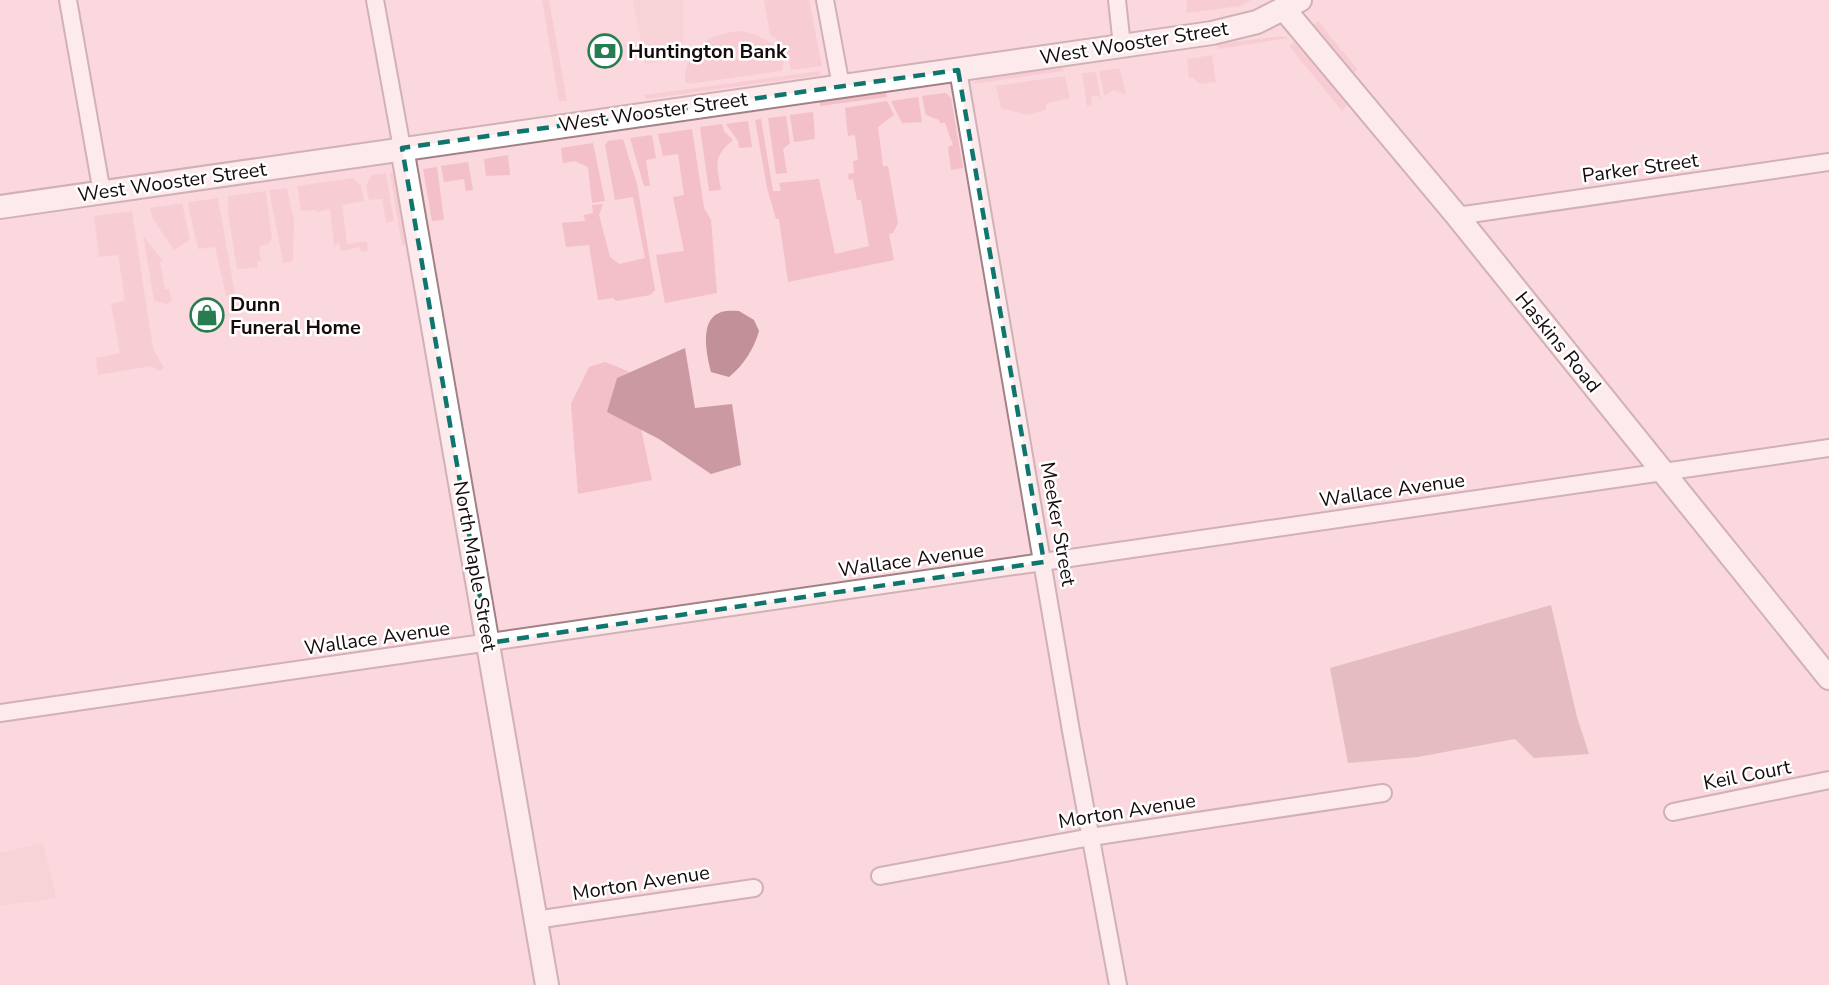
<svg xmlns="http://www.w3.org/2000/svg" width="1829" height="985" viewBox="0 0 1829 985" font-family="'Nunito Sans',sans-serif">
	<style>
		.built { fill: #f4cad1 }
		.green { fill: #f3bfc8 }
		.forest { fill: #ca99a2 }
		.water { fill: #c19099 }
		.lines { fill: none; stroke-linecap: round; stroke-linejoin: round }
		.street-casing { stroke: #a08186; stroke-width: 20 }
		.secondary-casing { stroke: #a08186; stroke-width: 26 }
		.street { stroke: #fff; stroke-width: 16 }
		.secondary { stroke: #fff; stroke-width: 22 }
		.marked { fill: none; stroke: #0f766e; stroke-width: 4.5; stroke-dasharray: 12 8; stroke-linejoin: round }
		.labels { text-anchor: middle; dominant-baseline: central; stroke-width: 5; stroke-linejoin: round; paint-order: stroke }
		.street-label { font-size: 20px; fill: #160b0d; stroke: #fff }
		.poi-label { font-size: 20px; font-weight: bold; fill: #160b0d; stroke: #fff; text-anchor: start }
	</style>
	<rect width="100%" height="100%" fill="#fad8dd"/>
	<!-- built -->
	<g class="built">
		<path d="M633,0H683V42L678,59L645,64Z"/>
		<path d="M43,843L56,898L0,906V853Z"/>
	</g>
	<!-- green -->
	<g class="green">
		<path d="M542,0H549L567,101H559Z"/>
		<path d="M764,0H809L822,66L791,70C788,57 784,41 770,35Z"/>
		<path d="M1187,0H1251L1240,6L1186,13Z"/>
		<path d="M1318,21L1358,70L1350,74L1314,25Z"/>
		<path d="M741,31C758,34 792,47 781,71L688,84L685,81C684,48 711,33 741,31Z"/>
		<path d="M1280,36L1289,38L1218,49V44Z"/>
		<path d="M1293,42L1310,57L1348,104L1342,111L1289,46Z"/>
		<path d="M1212,55L1216,82L1200,84L1193,78H1189L1187,59Z"/>
		<path d="M1062,66L1064,71L972,84L980,78Z"/>
		<path d="M1120,68L1126,95L1114,90L1104,96L1099,71Z"/>
		<path d="M820,71L821,75L646,99L644,95Z"/>
		<path d="M1096,72L1101,101L1098,96H1092L1091,106H1087L1082,73Z"/>
		<path d="M1065,76L1070,98L1046,104V110L1027,115L1001,108L996,86Z"/>
		<path d="M886,92L887,97L820,106V100Z"/>
		<path d="M946,93L951,98L963,168L951,170L948,147L953,145L945,123H940L939,120L926,115L922,96Z"/>
		<path d="M918,97L922,122L902,123L891,101Z"/>
		<path d="M887,101L894,115L878,127L883,166H888L898,223L893,233L889,234L894,260L788,282L779,219H776L767,188L755,120L761,119L773,191H781L779,183L819,179L835,254L869,246L861,200H857L853,179L849,180L848,174L854,173L853,161L858,160L855,135L848,136L845,108Z"/>
		<path d="M813,112L815,139L794,142L790,115Z"/>
		<path d="M786,116L790,143L783,149L787,173L776,174L768,118Z"/>
		<path d="M748,121L752,147L739,148L738,141L726,124Z"/>
		<path d="M722,124L724,131L733,140C712,157 717,165 721,190L709,191L700,127Z"/>
		<path d="M692,129L704,208L711,220L717,293L665,303L656,255L684,251L673,197L684,195L678,154L663,156L658,134Z"/>
		<path d="M652,135L656,158L646,160L650,186H644L630,138Z"/>
		<path d="M623,139L637,184L655,290L650,295L616,301L613,298L598,300L589,245L566,247L562,223L585,221L584,215L593,213L592,205L603,204L599,215L610,257L619,264L645,258L633,197L615,200L605,145L608,141Z"/>
		<path d="M593,143L605,201L592,203L588,167L575,161L563,163L561,148Z"/>
		<path d="M508,155L510,175L486,176L484,159Z"/>
		<path d="M468,162L473,190L466,191L464,179L444,182L441,166Z"/>
		<path d="M437,167L444,220L432,221L423,169Z"/>
		<path d="M395,172L407,242L402,246L390,173Z"/>
		<path d="M386,173L394,221L386,223L382,199L369,200L366,186L372,175Z"/>
		<path d="M353,178L361,185L364,201L342,205L347,244L367,241L368,251L361,252L360,247L341,251L339,242L334,246L330,209L316,212L315,210L301,211L297,186Z"/>
		<path d="M287,188L294,221L293,261L283,263L269,190Z"/>
		<path d="M266,191L272,239L269,243L259,247L261,261L257,262L258,268L237,269L228,214V196Z"/>
		<path d="M218,198L235,294L226,296L215,247L198,249L188,205L189,202Z"/>
		<path d="M182,203L190,240L174,250L153,219L150,208Z"/>
		<path d="M132,211L153,348L164,368L160,371L151,366L98,375L96,358L120,353L111,304L125,300L118,255L99,257L94,216Z"/>
		<path d="M143,235L163,261L160,262L165,289H169L172,300L167,304L154,301Z"/>
		<path d="M605,362L630,372L617,378L608,412L641,429L652,480L578,494L571,404L589,367Z"/>
	</g>
	<!-- forest -->
	<g class="forest">
		<path d="M685,348L695,408L732,404L741,465L711,474L659,439L607,412L617,378Z"/>
		<path d="M1551,605L1577,717L1589,754L1534,758L1515,739L1418,757L1348,763L1330,668Z"/>
	</g>
	<!-- water -->
	<path class="water" d="M739,311L754,320L759,331C754,349 743,366 729,377L711,372C707,356 699,321 719,313C725,310 733,311 739,311Z"/>
	<g class="lines">
		<!-- street casing -->
		<g class="street-casing">
			<g id="street">
				<path d="M68,0L102,193"/>
				<path d="M375,0L402,148"/>
				<path d="M825,0L841,86"/>
				<path d="M1117,0L1122,46"/>
				<path d="M958,70L1071,731L1118,985"/>
				<path d="M1457,216L1829,162"/>
				<path d="M0,713L1829,448"/>
				<path d="M1673,812L1829,780"/>
				<path d="M880,876L1091,837L1383,793"/>
				<path d="M535,920L754,888"/>
			</g>
		</g>
		<!-- secondary casing -->
		<g class="secondary-casing">
			<g id="secondary">
				<path d="M1284,9L1457,216L1829,678"/>
				<path d="M402,148L547,985"/>
				<path d="M0,207L1212,33L1257,22L1300,0"/>
			</g>
		</g>
		<!-- street -->
		<use href="#street" class="street"/>
		<!-- secondary -->
		<use href="#secondary" class="secondary"/>
	</g>
	<!-- marked area -->
	<path d="M0 0H1829V985H0ZM958,70L1044,562L488,643L402,148Z" fill="#fad8dd" fill-opacity=".55" fill-rule="evenodd"/>
	<path class="marked" d="M958,70L1044,562L488,643L402,148Z"/>
	<!-- icons -->
	<defs>
		<g id="bank-ring" transform="scale(1.725)"><circle r="9.5" fill="#fff" stroke="#277d50" stroke-width="1.5"/><path d="M-6-4H6V4H-6ZM0-2.3a2.3 2.3 0 1 0 0 4.6a2.3 2.3 0 1 0 0-4.6Z" fill="#277d50"/></g>
		<g id="shop-ring" transform="scale(1.725)"><circle r="9.5" fill="#fff" stroke="#277d50" stroke-width="1.5"/><path d="M-5-2.5h2.3a2.7 3.5 0 0 1 5.4 0H5L5.5 6h-11ZM-1.5-2.5h3a1.5 2.3 0 0 0-3 0Z" fill="#277d50"/></g>
	</defs>
	<g fill-rule="evenodd">
		<use href="#bank-ring" x="605" y="51"/>
		<use href="#shop-ring" x="207" y="315"/>
	</g>
	<g class="labels">
		<!-- street labels -->
		<g class="street-label">
			<text transform="translate(1134 43) rotate(-9)">West Wooster Street</text>
			<text transform="translate(653 112) rotate(-8)">West Wooster Street</text>
			<text transform="translate(1640 168) rotate(-8)">Parker Street</text>
			<text transform="translate(172 182) rotate(-8)">West Wooster Street</text>
			<text transform="translate(1558 342) rotate(51)">Haskins Road</text>
			<text transform="translate(1392 490) rotate(-8)">Wallace Avenue</text>
			<text transform="translate(1058 524) rotate(80)">Meeker Street</text>
			<text transform="translate(911 560) rotate(-8)">Wallace Avenue</text>
			<text transform="translate(475 566) rotate(80)">North Maple Street</text>
			<text transform="translate(377 638) rotate(-8)">Wallace Avenue</text>
			<text transform="translate(1747 775) rotate(-11)">Keil Court</text>
			<text transform="translate(1127 811) rotate(-9)">Morton Avenue</text>
			<text transform="translate(641 883) rotate(-9)">Morton Avenue</text>
		</g>
		<!-- poi labels -->
		<g class="poi-label">
			<text x="628" y="51">Huntington Bank</text>
			<text x="230" y="304">Dunn<tspan x="230" dy="23">Funeral Home</tspan></text>
		</g>
	</g>
</svg>
